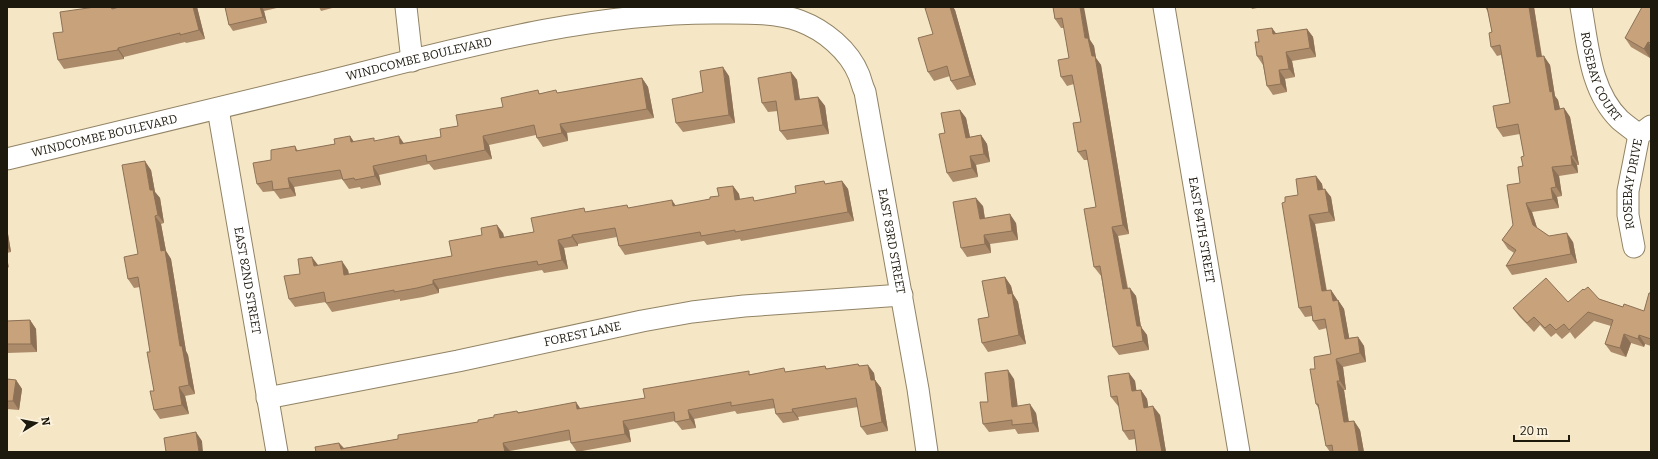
<svg xmlns="http://www.w3.org/2000/svg" width="1658" height="459" viewBox="0 0 1658 459" font-family="Bitter,serif">
	<style>
		.lines { fill: none; stroke-linecap: round; stroke-linejoin: round }
		.minor-casing { stroke: #918365; stroke-width: 23 }
		.minor { stroke: #fff; stroke-width: 21 }
		.wall { fill: #ac8b6a }
		.shaded-wall { fill: #8c7156 }
		.building { fill: #c8a27b; stroke: #8c7156 }
		.labels { text-anchor: middle; dominant-baseline: central; stroke-width: 3; stroke-linejoin: round; paint-order: stroke }
		.street-label { font-size: 12px; fill: #1e190d; stroke: #fdf4e0 }
	</style>
	<rect width="100%" height="100%" fill="#f5e6c5"/>
	<g class="lines">
		<!-- minor casing -->
		<g class="minor-casing">
			<g id="minor">
				<path d="M406,7L412,61"/>
				<path id="s1" d="M1164,7L1239,452"/>
				<path id="s2" d="M1581,7C1588,45 1590,91 1620,120C1626,125 1633,130 1639,135"/>
				<path id="s3" d="M218,109L277,452"/>
				<path id="s4" d="M7,159C108,135 209,111 309,86C444,53 579,12 718,13C742,13 777,12 800,21C824,30 849,50 859,75C861,80 862,86 865,92L918,389L927,452"/>
				<path id="s5" d="M1634,247L1628,215V191L1639,135L1651,126"/>
				<path id="s6" d="M267,398L458,361L642,321L692,312L744,306L902,295"/>
			</g>
		</g>
		<!-- minor -->
		<use href="#minor" class="minor"/>
	</g>
	<!-- wall -->
	<g class="wall">
		<path d="M95,7H113V8L197,7L205,39L186,43L185,42L124,57V59L64,69L58,60L63,32Z"/>
		<path d="M225,7H281L264,11L267,23L233,31L229,25Z"/>
		<path d="M319,7H336L321,11Z"/>
		<path d="M929,7H953L955,10L976,85L957,90L951,81L950,76L934,81L928,72L933,34Z"/>
		<path d="M1053,7L1090,40L1094,46L1096,58L1101,65L1129,234L1118,236L1128,288L1136,296L1141,327L1147,335L1149,350L1119,355L1113,347L1101,276L1094,267L1096,207L1088,160H1084L1078,152L1081,122L1074,84L1067,86L1061,77L1069,58L1064,28H1061L1055,19Z"/>
		<path d="M1251,7H1262L1252,9Z"/>
		<path d="M1485,7H1534L1542,56L1550,65L1555,96L1558,100L1560,109L1564,108L1570,117L1579,165H1577L1578,173L1559,176L1562,196L1557,197L1559,208L1532,212L1537,228L1549,236L1573,242L1577,263L1512,275L1506,266L1514,253L1508,249L1502,240L1513,225L1520,183L1524,156L1520,134L1503,137L1497,128L1510,103L1501,55L1497,56L1491,47L1492,32L1488,12Z"/>
		<path d="M1651,7V57L1650,58L1631,47L1625,38Z"/>
		<path d="M1272,28L1276,34L1307,29L1313,37L1316,57L1292,61L1295,77L1285,79L1287,92L1273,95L1267,86L1263,65L1257,56L1259,42Z"/>
		<path d="M791,72L797,80L800,99L818,97L825,106L829,134L787,140L780,131L778,111L768,112L762,103Z"/>
		<path d="M729,76L735,123L683,132L676,123L703,92Z"/>
		<path d="M642,78L648,87L654,118L567,133L568,141L543,147L537,138L536,135L489,145L492,159L434,170L429,164L379,175L381,185L361,189L360,187L349,189L342,179L294,187L296,196L280,199L274,191L263,192L257,184L271,160L295,146L298,151L335,144L350,136L354,142L376,141L404,143L441,137L458,126L503,107L541,93H558Z"/>
		<path d="M960,110L966,118L970,137L981,135L987,144L990,162L976,165L978,177L953,182L947,173L945,133Z"/>
		<path d="M151,170L155,192L160,198L164,223L161,224L166,251L171,259L186,351L188,355L195,394L185,396L189,414L160,419L154,410V391L150,352L140,287L134,288L128,279L138,254Z"/>
		<path d="M1316,176L1322,184L1323,189L1331,197L1335,221L1315,224L1327,291L1331,290L1337,299V301L1338,300L1344,309L1349,338L1358,337L1364,346L1366,362L1343,367L1346,390H1344L1349,422L1354,421L1360,430L1364,452H1330L1326,446L1319,409L1316,404L1315,369L1331,354L1327,328L1319,330L1313,321L1312,316L1305,317L1299,308L1285,202L1298,195Z"/>
		<path d="M842,181L848,189L854,221L741,241L740,239L707,245L704,241L625,255L619,246L617,237L578,244V246L564,248L568,269L544,273L542,270L502,277L439,289V293L423,297L400,301V299L332,312L326,303V302L295,307L289,299L300,274L318,265L348,270L349,274L452,256L503,233L504,237L534,232L587,212L629,208L676,206L710,199L719,196L733,186L739,194L740,199L756,201L796,193L826,184Z"/>
		<path d="M983,206L985,218L1016,223L1018,240L990,244L991,253L967,257L961,248Z"/>
		<path d="M7,228L11,252L7,253Z"/>
		<path d="M1005,277L1011,286L1013,294L1018,302L1026,344L988,352L982,343L989,317Z"/>
		<path d="M1584,290L1599,299L1623,307L1644,311L1651,293V346L1645,344L1644,347L1631,343L1626,357L1611,352L1605,344L1611,326L1594,321L1575,339L1570,332L1562,339L1556,333L1551,337L1540,325L1534,332L1519,316L1513,308L1568,302Z"/>
		<path d="M30,320L36,329L37,352L7,353V321Z"/>
		<path d="M858,364L860,366L874,373L875,380L881,388L888,431L867,435L861,427L858,407L798,417L799,420L783,423L776,414L775,408L737,414L735,411L694,419L696,428L682,430L675,421L629,430L631,442L577,452L571,443V440L510,451L316,452L339,443L344,448L398,439L478,422L519,412L581,409L645,398L751,374L787,372L825,366L827,369Z"/>
		<path d="M1129,373L1135,381L1136,391L1141,390L1147,399L1148,407L1160,415L1166,452H1137L1135,439L1129,440L1123,431L1119,405L1118,406L1111,397Z"/>
		<path d="M7,379L16,380L22,389L19,410L7,409Z"/>
		<path d="M1014,379L1017,406L1036,413L1039,432L1018,434L1015,429L989,432L983,424L988,402Z"/>
	</g>
	<!-- shaded-wall -->
	<g class="shaded-wall">
		<path d="M193,7H197L205,39L199,30Z"/>
		<path d="M260,7H262L264,11L267,23L263,17Z"/>
		<path d="M950,7H953L955,10L976,85L970,76Z"/>
		<path d="M1080,7H1084L1090,40L1094,46L1096,58L1101,65L1129,234L1123,225L1085,38Z"/>
		<path d="M1529,7H1534L1543,66L1537,57Z"/>
		<path d="M1272,28L1278,36L1273,34Z"/>
		<path d="M1307,29L1313,37L1316,57L1310,48Z"/>
		<path d="M1648,42L1651,46L1650,58L1644,49Z"/>
		<path d="M118,48L124,57V59L118,50Z"/>
		<path d="M1286,52L1292,61L1295,77L1289,69Z"/>
		<path d="M1544,56L1550,65L1555,96L1558,100L1562,118L1555,110L1550,92Z"/>
		<path d="M723,67L729,76L735,123L729,115Z"/>
		<path d="M1279,70L1285,79L1287,92L1281,84Z"/>
		<path d="M791,72L797,80L801,109L795,100Z"/>
		<path d="M642,78L648,87L654,118L647,109Z"/>
		<path d="M818,97L825,106L829,134L823,125Z"/>
		<path d="M1564,108L1570,117L1579,165L1573,156Z"/>
		<path d="M960,110L966,118L972,147L966,138Z"/>
		<path d="M560,124L567,133L568,141L562,133Z"/>
		<path d="M981,135L987,144L990,162L984,154Z"/>
		<path d="M350,136L356,145L351,142Z"/>
		<path d="M399,136L405,145L400,144Z"/>
		<path d="M483,136L489,145L492,159L485,150Z"/>
		<path d="M970,156L976,165L978,177L972,168Z"/>
		<path d="M1571,156L1577,165L1578,173L1572,165Z"/>
		<path d="M145,161L151,170L155,192L160,198L164,223L158,215L150,190Z"/>
		<path d="M373,166L379,175L381,185L375,176Z"/>
		<path d="M1552,167L1559,176L1562,196L1556,187Z"/>
		<path d="M1316,176L1322,184L1324,198L1318,190Z"/>
		<path d="M288,178L294,187L296,196L290,188Z"/>
		<path d="M842,181L848,189L854,221L848,212Z"/>
		<path d="M733,186L739,194L741,209L735,200Z"/>
		<path d="M1551,188L1557,197L1559,208L1553,199Z"/>
		<path d="M1325,189L1331,197L1335,221L1329,212Z"/>
		<path d="M976,198L983,206L986,228L980,219Z"/>
		<path d="M672,200L678,209L673,206Z"/>
		<path d="M1526,203L1532,212L1539,234L1533,225Z"/>
		<path d="M1010,214L1016,223L1018,240L1012,231Z"/>
		<path d="M1309,215L1315,224L1328,300L1322,291Z"/>
		<path d="M155,216L161,224L166,251L171,259L186,351L188,355L195,394L189,385L180,346L161,251Z"/>
		<path d="M497,225L503,233L506,246L500,238Z"/>
		<path d="M1112,227L1118,236L1129,298L1123,289Z"/>
		<path d="M7,228L11,252L7,247Z"/>
		<path d="M1567,233L1573,242L1577,263L1571,254Z"/>
		<path d="M572,235L578,244V246L572,237Z"/>
		<path d="M984,235L990,244L991,253L985,244Z"/>
		<path d="M558,240L564,248L568,269L562,260Z"/>
		<path d="M7,257L9,268L7,265Z"/>
		<path d="M312,257L318,265L314,266Z"/>
		<path d="M342,261L348,270L350,284L344,275Z"/>
		<path d="M1005,277L1011,286L1013,294L1018,302L1026,344L1019,335L1008,294Z"/>
		<path d="M433,280L439,289V293L433,284Z"/>
		<path d="M1130,288L1136,296L1141,327L1147,335L1149,350L1143,341L1137,326Z"/>
		<path d="M1331,290L1337,299L1339,310L1333,301Z"/>
		<path d="M1338,300L1344,309L1351,348L1345,339Z"/>
		<path d="M30,320L36,329L37,352L31,344Z"/>
		<path d="M1624,334L1631,343L1626,357L1620,348Z"/>
		<path d="M1639,335L1645,344L1644,347L1638,339Z"/>
		<path d="M1358,337L1364,346L1366,362L1360,353Z"/>
		<path d="M1336,359L1343,367L1346,390L1340,381Z"/>
		<path d="M868,365L874,373L876,387L875,380L881,388L888,431L882,422L871,380Z"/>
		<path d="M1008,370L1014,379L1019,415L1012,407Z"/>
		<path d="M1129,373L1135,381L1138,400L1132,391Z"/>
		<path d="M16,380L22,389L19,410L13,401Z"/>
		<path d="M1337,381L1344,390L1350,431L1344,422Z"/>
		<path d="M179,387L185,396L189,414L182,405Z"/>
		<path d="M1141,390L1147,399L1150,417L1144,408Z"/>
		<path d="M576,402L582,411L577,409Z"/>
		<path d="M1030,404L1036,413L1039,432L1033,423Z"/>
		<path d="M1153,406L1160,415L1166,452H1162Z"/>
		<path d="M792,409L798,417L799,420L793,412Z"/>
		<path d="M688,410L694,419L696,428L690,419Z"/>
		<path d="M623,421L629,430L631,442L625,434Z"/>
		<path d="M1354,421L1360,430L1364,452H1359Z"/>
		<path d="M196,432L202,441L203,452H199Z"/>
		<path d="M339,443L346,451L341,449Z"/>
		<path d="M503,443L510,451V452H505Z"/>
	</g>
	<!-- building -->
	<g class="building">
		<path d="M95,7H111L112,9L119,7H193L199,30L180,35V33L118,48V50L58,60L53,33L63,32L60,12Z"/>
		<path d="M225,7H260L263,17L229,25Z"/>
		<path d="M929,7H950L970,76L951,81L947,66L928,72L918,38L933,34L925,8Z"/>
		<path d="M1053,7H1080L1085,38H1088L1092,56H1095L1123,225L1112,227L1123,289L1130,288L1137,326H1141L1143,341L1113,347L1100,266L1094,267L1084,209L1096,207L1086,150L1078,152L1073,123L1081,122L1072,75L1061,77L1058,60L1069,58L1062,18L1055,19Z"/>
		<path d="M1487,7H1529L1537,57L1544,56L1550,92L1552,91L1555,110L1564,108L1573,156H1571L1572,165L1552,167L1556,187L1551,188L1553,199L1526,203L1533,225L1549,236L1567,233L1571,254L1506,266L1516,250L1502,240L1513,225L1507,185L1520,183L1518,167L1523,166L1521,157L1524,156L1518,124L1497,128L1493,106L1510,103L1500,45L1491,47L1489,33L1492,32Z"/>
		<path d="M1642,7H1651V43L1648,42L1644,49L1625,38Z"/>
		<path d="M1272,28L1273,34L1307,29L1310,48L1286,52L1289,69L1279,70L1281,84L1267,86L1262,56H1257L1255,42H1259L1257,30Z"/>
		<path d="M723,67L729,115L676,123L672,99L703,92L700,71Z"/>
		<path d="M791,72L795,100L818,97L823,125L780,131L776,101L762,103L758,78Z"/>
		<path d="M642,78L647,109L560,124L562,133L537,138L534,125L483,136L485,150L427,162L426,155L373,166L375,176L355,180L354,178L343,180L340,170L288,178L290,188L273,190L272,181L257,184L253,163L271,160V150L295,146L296,151L335,144L334,139L350,136L351,142L374,138V141L399,136L400,144L441,137L440,129L458,126L456,115L503,107L501,98L538,90L539,94L556,90L557,93Z"/>
		<path d="M960,110L966,138L981,135L984,154L970,156L972,168L947,173L939,134L945,133L941,113Z"/>
		<path d="M145,161L150,190H153L158,215L155,216L161,251L165,250L180,346H182L189,385L179,387L182,405L154,410L150,391H154L147,352H150L138,277L128,279L124,257L138,254L122,165Z"/>
		<path d="M1316,176L1318,190L1325,189L1329,212L1309,215L1322,291L1331,290L1333,301L1338,300L1345,339L1358,337L1360,353L1336,359L1340,381H1337L1344,422L1354,421L1359,452H1333L1332,445L1326,446L1318,404H1316L1310,369H1315L1314,357L1331,354L1325,319L1313,321L1311,306L1299,308L1282,203L1285,202V197L1298,195L1296,179Z"/>
		<path d="M824,181L825,184L842,181L848,212L735,232V230L701,236L700,232L619,246L615,228L572,235V237L558,240L562,260L538,265L537,261L496,268L433,280V284L417,288L394,292V290L326,303L324,292L289,299L284,276L300,274L298,259L312,257L314,266L342,261L344,275L452,256L449,241L482,235L481,228L497,225L500,238L534,232L531,218L584,208L585,212L627,205L628,208L672,200L673,206L710,199V197L719,196L717,188L733,186L735,200L753,197L754,201L796,193L795,186Z"/>
		<path d="M976,198L980,219L1010,214L1012,231L984,235L985,244L961,248L953,202Z"/>
		<path d="M1005,277L1008,294L1012,293L1019,335L982,343L978,319L989,317L982,281Z"/>
		<path d="M1546,278L1568,302L1583,289L1584,290L1588,287L1599,299L1623,307L1624,304L1644,311L1649,293H1651V339L1639,335L1638,339L1624,334L1620,348L1605,344L1613,320L1588,312L1569,330L1564,324L1556,330L1550,324L1545,328L1534,317L1527,323L1513,308Z"/>
		<path d="M30,320L31,344H7V321Z"/>
		<path d="M858,364L859,366L868,365L871,380H875L882,422L861,427L856,398L792,409L793,412L776,414L773,399L731,406V402L688,410L690,419L675,422L674,412L623,421L625,434L571,443L569,430L503,443L505,452H316L315,447L339,443L341,449L398,439V435L478,422V420L494,417V415L517,411L518,413L576,402L577,409L645,398L643,389L749,371V375L784,368L785,372L825,366L826,369Z"/>
		<path d="M1008,370L1012,407L1030,404L1033,423L1012,425V420L983,424L980,402H988L985,373Z"/>
		<path d="M1129,373L1132,391L1141,390L1144,408L1153,406L1162,452H1137L1134,430L1123,431L1117,396L1111,397L1108,376Z"/>
		<path d="M7,379L16,380L13,401H7Z"/>
		<path d="M196,432L199,452H166L164,438Z"/>
	</g>
	<g class="labels">
		<!-- street labels -->
		<g class="street-label">
			<text stroke="none"><textPath href="#s4" startOffset="424">WINDCOMBE BOULEVARD</textPath></text>
			<text stroke="none"><textPath href="#s2" startOffset="73">ROSEBAY COURT</textPath></text>
			<text stroke="none"><textPath href="#s4" startOffset="100">WINDCOMBE BOULEVARD</textPath></text>
			<text stroke="none"><textPath href="#s5" startOffset="64">ROSEBAY DRIVE</textPath></text>
			<text stroke="none"><textPath href="#s1" startOffset="226">EAST 84TH STREET</textPath></text>
			<text stroke="none"><textPath href="#s4" startOffset="1062">EAST 83RD STREET</textPath></text>
			<text stroke="none"><textPath href="#s3" startOffset="174">EAST 82ND STREET</textPath></text>
			<text stroke="none"><textPath href="#s6" startOffset="322">FOREST LANE</textPath></text>
		</g>
	</g>
	<!-- border -->
	<rect width="1658" height="459" fill="none" stroke="#1e190d" stroke-width="16"/>
	<!-- north arrow -->
	<g transform="translate(36 423) rotate(80)" stroke="#fdf4e0" stroke-width="3" paint-order="stroke">
	<path d="M0-3L7 15L0 10L-7 15Z" fill="#1e190d"/>
	<text y="-6" font-size="11" font-weight="bold" text-anchor="middle" fill="#1e190d">N</text>
	</g>
	<!-- scale -->
	<path d="M1514 435v6h55v-6" fill="none" stroke="#1e190d" stroke-width="2"/>
	<text x="1520" y="435" font-size="12" fill="#1e190d" stroke="#fdf4e0" stroke-width="3" paint-order="stroke">20 m</text>
</svg>
